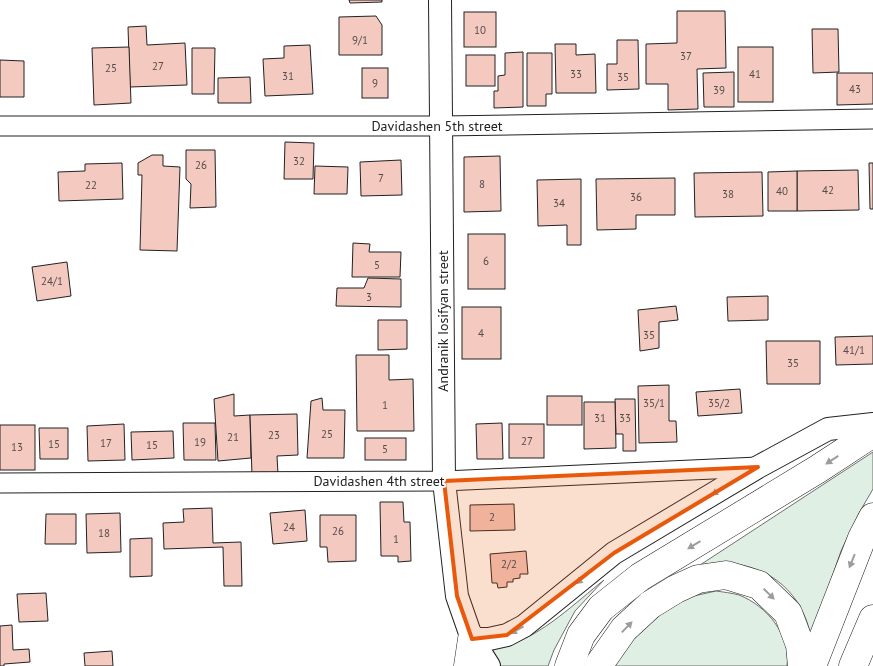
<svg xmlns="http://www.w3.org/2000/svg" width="873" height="666" viewBox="0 0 873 666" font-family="'PT Sans',sans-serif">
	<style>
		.green { fill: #e0efe3; stroke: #6f6f6f }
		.building { fill: #f3c9c0; stroke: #222 }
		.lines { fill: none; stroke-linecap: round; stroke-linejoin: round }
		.minor-casing { stroke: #222; stroke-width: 21 }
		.tertiary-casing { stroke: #222; stroke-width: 24 }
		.primary-casing { stroke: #222; stroke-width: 29 }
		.minor { stroke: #fff; stroke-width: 19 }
		.tertiary { stroke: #fff; stroke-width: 22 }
		.primary { stroke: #fff; stroke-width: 28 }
		.oneway { fill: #9c9c9c }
		.marked { fill: #e8590c; fill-opacity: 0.2; stroke: #e8590c; stroke-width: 4; stroke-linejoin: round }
		.labels { text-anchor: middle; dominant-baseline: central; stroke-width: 4; stroke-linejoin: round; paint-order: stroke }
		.number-label { font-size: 11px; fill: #564c4a }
		.street-label { font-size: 14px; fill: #222; stroke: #fff }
	</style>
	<rect width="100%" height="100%" fill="#fff"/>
	<!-- green -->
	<g class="green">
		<path d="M873,452V489L859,513L841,551L811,637C803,594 771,566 727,563C718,562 708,564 700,565Z"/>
		<path d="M604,580L575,611L554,650L548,666H496L483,647C491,647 500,647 507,645C542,636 576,602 604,580Z"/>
		<path d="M716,591C723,592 732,593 739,595C767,606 791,635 787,666H610L633,637L660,615L689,597Z"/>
	</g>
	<!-- building -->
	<g class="building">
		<path d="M349,0H382V2L350,3Z"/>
		<path d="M677,11H725L726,68L697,69L698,109L668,110V84H646V44L677,43Z"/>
		<rect x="464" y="12" width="32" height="35"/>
		<path d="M376,16L382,25V55H339V17Z"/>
		<path d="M146,26L147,45L185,43L187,85L130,87L128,27Z"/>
		<path d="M812,29H838L839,72L813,73Z"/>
		<path d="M617,40H638L639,89L607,90V64H617Z"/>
		<path d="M555,44H576V55L595,54L596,93H556Z"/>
		<path d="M310,45L313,94L265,96L263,59L284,58V46Z"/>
		<path d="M129,47L131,103L94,105L92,48Z"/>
		<rect x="738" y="47" width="35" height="55"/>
		<path d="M192,48H215L214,94H192Z"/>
		<path d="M523,52V107L494,108V91H498V76L505,75V53Z"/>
		<path d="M527,53H552V94H546V106H527Z"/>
		<rect x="466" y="55" width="29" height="31"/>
		<path d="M0,60L24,61V97H0Z"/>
		<rect x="362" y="68" width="26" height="30"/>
		<path d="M734,72V107H704L703,73Z"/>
		<path d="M837,73H873V104L837,105Z"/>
		<path d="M250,77L251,103H218V78Z"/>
		<path d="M285,142L314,143L313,179H284Z"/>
		<path d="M186,150H215L216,207L190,208L191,184L186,179Z"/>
		<path d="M152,155H163V166L180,167L177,251L140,250L142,175H138V163Z"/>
		<path d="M500,156L501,211L464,212V157Z"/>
		<path d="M401,160L402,195L361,196L360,162Z"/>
		<path d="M122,163L123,199L59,201L58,172L85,171V164Z"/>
		<path d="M869,163H873V209H870Z"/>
		<path d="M315,166L348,167L347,194H314Z"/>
		<path d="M858,170L859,210L797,211V171Z"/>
		<path d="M797,171V211H768V172Z"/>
		<path d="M762,172L763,216L695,217L694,173Z"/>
		<path d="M675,178V215H636V229L597,230L596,179Z"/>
		<path d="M581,179V245H567V225L538,226L537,180Z"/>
		<rect x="468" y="234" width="37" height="55"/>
		<path d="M353,243L370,244L369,252H401L400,277H352Z"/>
		<path d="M67,262L71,296L37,301L32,267Z"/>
		<path d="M368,278L401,279V307L336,306L337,288H364Z"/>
		<path d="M768,296V320L728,321L727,297Z"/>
		<path d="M676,306L678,320L659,322V348L640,351L638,310Z"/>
		<rect x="462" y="307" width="39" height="52"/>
		<path d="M378,320H407V349L378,350Z"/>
		<path d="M873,336V364L836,365L835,337Z"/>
		<path d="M766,341H820V384H767Z"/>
		<path d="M356,355H389V380L413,379L414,431H357Z"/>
		<path d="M669,385V421H676L677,442L639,443L638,386Z"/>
		<path d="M740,389L742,413L698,416L696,392Z"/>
		<path d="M234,394V416L250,415L251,458L218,461L214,399Z"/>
		<rect x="547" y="396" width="35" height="29"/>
		<path d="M322,398L323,410H345L344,458H307L311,401Z"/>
		<path d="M615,399H635L636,451H623V434H616Z"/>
		<path d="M584,402H615L616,448L584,449Z"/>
		<path d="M297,414L298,455L277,456L278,474L252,475L250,415Z"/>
		<path d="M183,423H215L216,460H184Z"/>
		<path d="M502,423L503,459H477L476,424Z"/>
		<path d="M124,424L125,460L88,461L87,426Z"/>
		<rect x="509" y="424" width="35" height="34"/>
		<rect x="0" y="425" width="35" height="45"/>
		<path d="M39,428H68V459H40Z"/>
		<path d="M173,431L174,458L132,460L131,432Z"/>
		<rect x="365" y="438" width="41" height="22"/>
		<path d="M380,502H403L404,522H410L411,561L398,562V556H381Z"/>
		<path d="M514,504L515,530L470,531V505Z"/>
		<path d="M212,508L213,543L241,542L242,586H224L223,547L164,549L163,523L184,522L183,509Z"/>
		<path d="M305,510L307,541L273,544L270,513Z"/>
		<path d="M120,513L121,552L87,553L86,514Z"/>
		<path d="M46,514H76V544H45Z"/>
		<path d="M320,515H356V561L328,562L327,547H320Z"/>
		<path d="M152,538V576L130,577V539Z"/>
		<path d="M526,551L528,574H520V578L513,579V582H507V587L498,588L497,583H492L490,554Z"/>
		<path d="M46,593L48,621L19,622L17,594Z"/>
		<path d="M12,625L13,650L29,649L30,662L4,664V666H0V626Z"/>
		<path d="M112,651L113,666H85L84,653Z"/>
	</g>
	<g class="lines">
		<!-- minor casing -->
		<g class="minor-casing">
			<g id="minor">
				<path d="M0,126H441L873,119"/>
				<path d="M0,483L444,481L758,467"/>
			</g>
		</g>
		<!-- tertiary casing -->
		<g class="tertiary-casing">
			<g id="tertiary">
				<path d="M440,0L444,481L457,596L472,639L489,666"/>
				<path d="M472,639H489L507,635L524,626L614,553L758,467L828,429L873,424"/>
			</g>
		</g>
		<!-- primary casing -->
		<g class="primary-casing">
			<g id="primary">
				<path d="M468,666L472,639"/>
				<path d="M569,666L581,635L601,608L640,577L818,469L873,433"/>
				<path d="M598,666L624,629L650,605L676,589L698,579L726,575L759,585L788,613L800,645L802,666"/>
				<path d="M812,666L862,538L873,517"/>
				<path d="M853,666L873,619"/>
			</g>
		</g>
		<!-- minor -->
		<use href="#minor" class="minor"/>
		<!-- tertiary -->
		<use href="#tertiary" class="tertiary"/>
		<!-- primary -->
		<use href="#primary" class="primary"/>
	</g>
	<!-- one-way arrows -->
	<defs><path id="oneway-solid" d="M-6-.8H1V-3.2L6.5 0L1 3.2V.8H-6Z" transform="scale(1.25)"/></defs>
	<g class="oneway">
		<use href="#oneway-solid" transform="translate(832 460) rotate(147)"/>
		<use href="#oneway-solid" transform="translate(718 491) rotate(149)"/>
		<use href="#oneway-solid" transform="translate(694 545) rotate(149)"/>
		<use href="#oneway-solid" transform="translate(852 561) rotate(112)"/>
		<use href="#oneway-solid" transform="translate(582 579) rotate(140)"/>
		<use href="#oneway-solid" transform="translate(769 594) rotate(44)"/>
		<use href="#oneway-solid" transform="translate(627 627) rotate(-46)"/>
		<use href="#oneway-solid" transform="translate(517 630) rotate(151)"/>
	</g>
	<!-- marked area -->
	<path class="marked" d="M758,467L614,553L507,635L472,639L457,596L444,481Z"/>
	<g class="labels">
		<!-- number labels -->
		<g class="number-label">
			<text x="480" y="30">10</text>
			<text x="360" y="40">9/1</text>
			<text x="686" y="56">37</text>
			<text x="158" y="66">27</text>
			<text x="111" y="68">25</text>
			<text x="576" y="74">33</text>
			<text x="755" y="74">41</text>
			<text x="288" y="76">31</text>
			<text x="623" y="77">35</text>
			<text x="375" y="83">9</text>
			<text x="855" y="89">43</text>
			<text x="719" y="90">39</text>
			<text x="299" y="161">32</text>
			<text x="201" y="165">26</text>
			<text x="381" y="178">7</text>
			<text x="482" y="184">8</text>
			<text x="91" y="185">22</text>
			<text x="828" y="190">42</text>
			<text x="782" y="191">40</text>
			<text x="728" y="194">38</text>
			<text x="636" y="197">36</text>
			<text x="559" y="203">34</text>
			<text x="486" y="261">6</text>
			<text x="377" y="265">5</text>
			<text x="52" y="281">24/1</text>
			<text x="369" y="297">3</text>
			<text x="481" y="333">4</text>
			<text x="649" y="335">35</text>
			<text x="854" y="350">41/1</text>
			<text x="793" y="363">35</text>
			<text x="654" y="403">35/1</text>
			<text x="719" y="403">35/2</text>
			<text x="385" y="405">1</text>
			<text x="600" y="418">31</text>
			<text x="625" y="418">33</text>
			<text x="327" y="434">25</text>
			<text x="274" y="435">23</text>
			<text x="233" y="437">21</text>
			<text x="527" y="441">27</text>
			<text x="200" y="442">19</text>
			<text x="106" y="443">17</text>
			<text x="54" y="444">15</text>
			<text x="152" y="445">15</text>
			<text x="17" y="447">13</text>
			<text x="385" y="449">5</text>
			<text x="492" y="517">2</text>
			<text x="289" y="527">24</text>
			<text x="338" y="531">26</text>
			<text x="104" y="533">18</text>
			<text x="396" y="539">1</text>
			<text x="509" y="564">2/2</text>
		</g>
		<!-- street labels -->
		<g class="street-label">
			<text x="437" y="126">Davidashen 5th street</text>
			<text transform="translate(443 321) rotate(-90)">Andranik Iosifyan street</text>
			<text x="379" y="481">Davidashen 4th street</text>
		</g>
	</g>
</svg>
